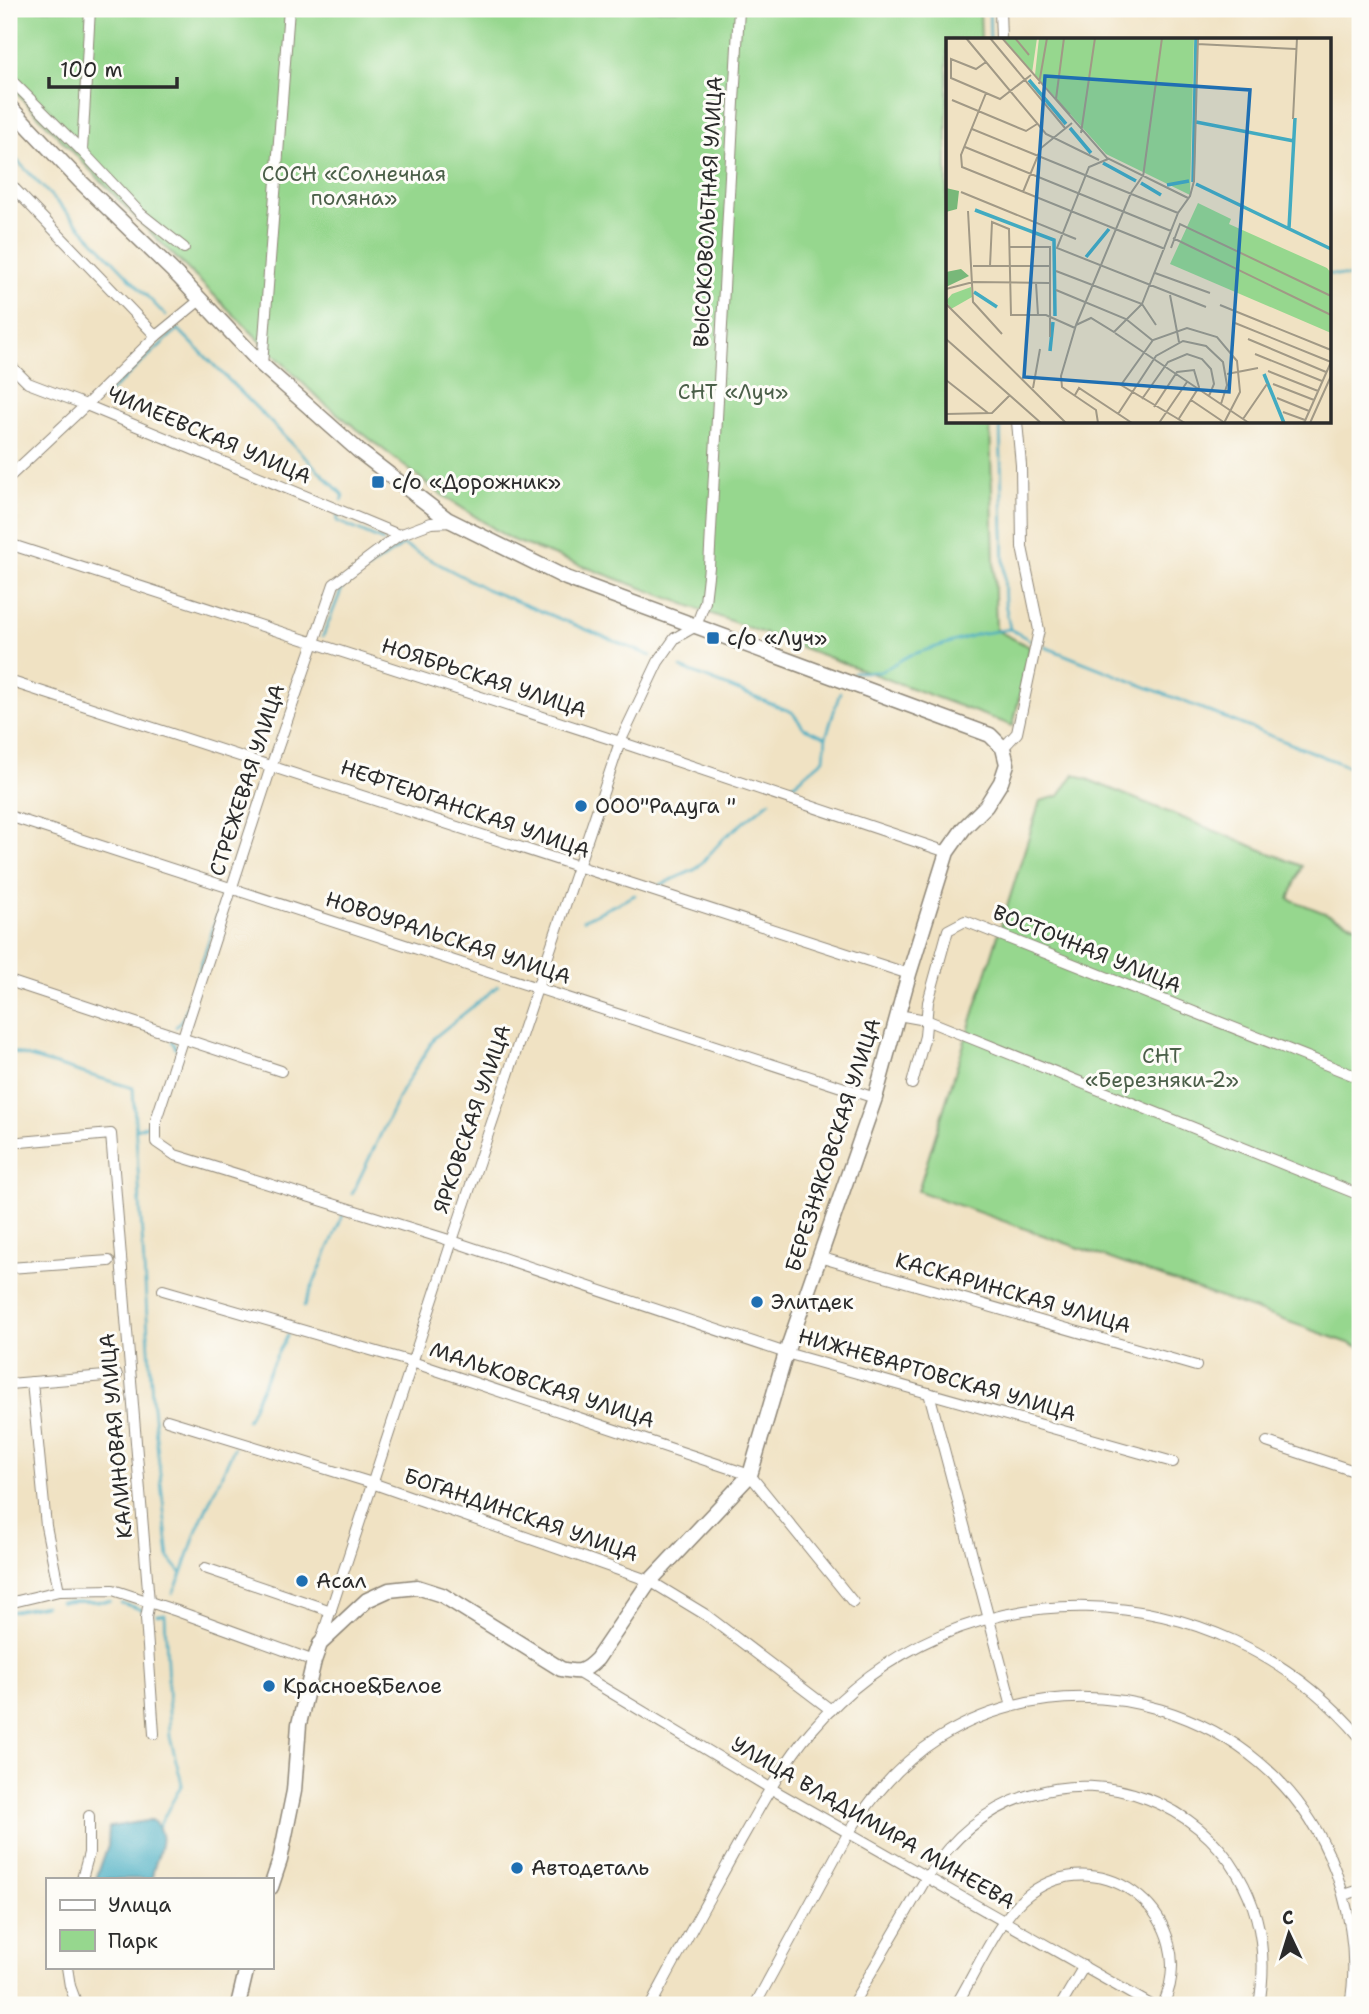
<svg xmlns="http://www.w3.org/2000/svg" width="1369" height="2014" viewBox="0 0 1369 2014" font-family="'Shantell Sans',sans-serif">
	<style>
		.green { fill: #96d78e; stroke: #60815c; stroke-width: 2 }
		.water { fill: #42abc1; stroke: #366b76; stroke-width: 2 }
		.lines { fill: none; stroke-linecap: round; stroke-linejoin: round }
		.stream { stroke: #42abc1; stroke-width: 2.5 }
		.street-casing { stroke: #8e8677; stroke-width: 12 }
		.secondary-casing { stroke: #8e8677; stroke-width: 17 }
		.street { stroke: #fff; stroke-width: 10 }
		.secondary { stroke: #fff; stroke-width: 14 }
		.poi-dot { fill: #1f6fb2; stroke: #fdfcf7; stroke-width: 2.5 }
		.labels { text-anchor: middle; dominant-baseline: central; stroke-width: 6; stroke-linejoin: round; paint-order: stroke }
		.park-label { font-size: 21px; fill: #4b5f49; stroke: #fdfcf7 }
		.street-label { font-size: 21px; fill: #2b2b2b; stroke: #fdfcf7 }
		.poi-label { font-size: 21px; fill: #2b2b2b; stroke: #fdfcf7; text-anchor: start }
		.inset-river { fill: none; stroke: #42abc1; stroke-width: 3.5 }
		.inset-road { fill: none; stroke: #a19986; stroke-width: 2 }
		.view { fill: #1f6fb2; fill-opacity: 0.15; stroke: #1f6fb2; stroke-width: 3.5 }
		.inset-edge { fill: none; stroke: #2b2b2b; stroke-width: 3.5 }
	</style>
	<rect width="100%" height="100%" fill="#fdfcf7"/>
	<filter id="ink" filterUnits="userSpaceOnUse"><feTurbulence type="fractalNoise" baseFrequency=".0143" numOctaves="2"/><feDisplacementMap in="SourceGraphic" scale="14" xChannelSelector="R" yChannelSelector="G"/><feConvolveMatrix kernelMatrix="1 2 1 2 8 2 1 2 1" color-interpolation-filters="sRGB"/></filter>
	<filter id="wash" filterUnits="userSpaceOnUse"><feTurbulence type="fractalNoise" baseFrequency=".00686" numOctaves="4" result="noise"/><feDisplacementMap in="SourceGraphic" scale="28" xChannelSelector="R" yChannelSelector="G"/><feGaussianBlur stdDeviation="1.57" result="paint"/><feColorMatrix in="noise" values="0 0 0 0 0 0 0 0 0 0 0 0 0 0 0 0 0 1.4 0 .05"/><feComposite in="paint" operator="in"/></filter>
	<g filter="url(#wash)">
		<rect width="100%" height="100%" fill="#f0e2c3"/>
		<!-- green -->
		<g class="green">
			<path d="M9,9H980L981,40H947V422H990L996,630L1030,647L1013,726L510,539L439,493L320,400L144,226L9,85Z"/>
			<path d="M1074,774L1302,866L1289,899L1360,927V1347L918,1191L1040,801L1059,796Z"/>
		</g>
		<!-- water -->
		<path class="water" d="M152,1820C173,1837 153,1858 152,1879H96L108,1845L109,1827Z"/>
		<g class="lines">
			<!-- stream -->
			<g class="stream">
				<path d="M989,9L990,40"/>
				<path d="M9,152L166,316"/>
				<path d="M1329,274L1360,278"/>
				<path d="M103,398L178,329L344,496L342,500"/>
				<path d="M1000,422L1005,603L1010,629L1030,640"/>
				<path d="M338,515L337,521L383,541"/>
				<path d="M323,636L343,586L403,545L486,589L651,656"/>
				<path d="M1045,647L1360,771"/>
				<path d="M681,668L792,712L804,728L826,737"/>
				<path d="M854,672H880L910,655L978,634L1010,629"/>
				<path d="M790,787L824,759L826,737L840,692"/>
				<path d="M660,885L696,869L725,837L770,801"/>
				<path d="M583,920L635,895"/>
				<path d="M176,1027L184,1016L224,895"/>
				<path d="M172,1041L176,1049"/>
				<path d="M9,1051L133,1088L152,1398L169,1558L182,1574L173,1593"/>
				<path d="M136,1129L148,1125L160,1091"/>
				<path d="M352,1194L402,1090L435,1037L498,986"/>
				<path d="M304,1306L343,1215"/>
				<path d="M247,1420L276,1356L288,1335"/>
				<path d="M182,1574L197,1529L234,1448"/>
				<path d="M60,1602L110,1601"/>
				<path d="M121,1603L143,1610"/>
				<path d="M9,1612L45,1605"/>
				<path d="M157,1615L165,1614L170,1737L182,1784L159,1826"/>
			</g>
		</g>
	</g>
	<g filter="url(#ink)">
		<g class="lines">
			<!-- street casing -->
			<g class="street-casing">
				<g id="street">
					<path d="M90,9L82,151L141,214L184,248"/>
					<path d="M1000,9L1001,40"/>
					<path d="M9,78L82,151"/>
					<path d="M9,183L156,336"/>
					<path d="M9,364L28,383L86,405L399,535"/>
					<path d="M262,365L289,9"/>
					<path d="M9,477L86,405L156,336L200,300"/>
					<path d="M453,522L431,523L399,535L334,584L272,764L156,1120V1142L175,1155L452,1241L786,1353L1173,1462"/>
					<path d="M9,544L620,742L947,852"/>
					<path d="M9,681C310,776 609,877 909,974"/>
					<path d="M1003,748L1017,733L1039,630L1022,547L1021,465L1017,422"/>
					<path d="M9,816L875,1098"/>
					<path d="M9,981L281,1071"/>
					<path d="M898,1015L926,1020L1360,1195"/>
					<path d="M912,1084L925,1036L928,1002L948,930L965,921L1360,1078"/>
					<path d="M9,1143L111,1134L149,1602L146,1618L154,1734"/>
					<path d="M819,1257L1196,1366"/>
					<path d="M9,1268L109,1261"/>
					<path d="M163,1290L412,1362L750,1475L853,1602"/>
					<path d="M32,1382L46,1526L59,1591"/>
					<path d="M9,1384L117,1375"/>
					<path d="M929,1393L1012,1706"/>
					<path d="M167,1420L372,1483L650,1581L706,1615L831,1710"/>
					<path d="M1267,1442L1360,1473"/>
					<path d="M205,1568L331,1611"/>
					<path d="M9,1603L59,1591L113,1590L177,1611L314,1661"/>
					<path d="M321,1640L452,1241L620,742L658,662L675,638L696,626L705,602L709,567L739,9"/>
					<path d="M577,1672L770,1788L1151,2005"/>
					<path d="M82,1879L89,1853V1816"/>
					<path d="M1344,1895L1360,1890"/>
					<path d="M67,1967L70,1986L77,2005"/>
					<path d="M651,2005C679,1952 708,1900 737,1847C760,1807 781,1766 811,1731C957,1560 1217,1569 1360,1737"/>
					<path d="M755,2005L849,1832C873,1795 901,1762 939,1738C1075,1653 1264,1708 1329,1855C1349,1901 1359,1955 1350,2005"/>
					<path d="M852,2005L927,1877C1038,1702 1295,1801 1259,2005"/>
					<path d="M956,2005C975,1974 1000,1915 1029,1894C1105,1838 1202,1920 1163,2005"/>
					<path d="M1061,2005L1084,1966"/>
				</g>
			</g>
			<!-- secondary casing -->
			<g class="secondary-casing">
				<g id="secondary">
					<path d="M9,106L80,181L179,277L262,365L360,452L447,519L566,578L990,735L1003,748L1007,764L1001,782L986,806L964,828L947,852L909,974L875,1098L786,1353L750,1475L650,1581L597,1659C583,1673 579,1673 561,1669L442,1595L417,1587L389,1590L367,1600L320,1644L314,1661L299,1724L294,1791L280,1860L271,1887"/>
					<path d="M238,2005L247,1967"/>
				</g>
			</g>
			<!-- street -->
			<use href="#street" class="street"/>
			<!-- secondary -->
			<use href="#secondary" class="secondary"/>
		</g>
	</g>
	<!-- markers -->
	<g class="poi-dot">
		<rect x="371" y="475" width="14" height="14" rx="3.5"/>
		<rect x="706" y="631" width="14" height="14" rx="3.5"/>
		<circle cx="581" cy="806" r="7"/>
		<circle cx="757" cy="1302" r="7"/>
		<circle cx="302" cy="1581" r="7"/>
		<circle cx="269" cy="1686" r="7"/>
		<circle cx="517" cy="1868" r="7"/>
	</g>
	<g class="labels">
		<!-- park labels -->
		<g class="park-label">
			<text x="354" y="174">СОСН «Солнечная<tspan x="354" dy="24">поляна»</tspan></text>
			<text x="733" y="392">СНТ «Луч»</text>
			<text x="1162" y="1056">СНТ<tspan x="1162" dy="24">«Березняки-2»</tspan></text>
		</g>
		<!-- street labels -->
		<g class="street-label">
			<text transform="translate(708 212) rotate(-87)">ВЫСОКОВОЛЬТНАЯ УЛИЦА</text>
			<text transform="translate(209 435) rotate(23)">ЧИМЕЕВСКАЯ УЛИЦА</text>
			<text transform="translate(484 678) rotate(18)">НОЯБРЬСКАЯ УЛИЦА</text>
			<text transform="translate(247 780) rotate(-72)">СТРЕЖЕВАЯ УЛИЦА</text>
			<text transform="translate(465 809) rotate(19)">НЕФТЕЮГАНСКАЯ УЛИЦА</text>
			<text transform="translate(448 938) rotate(18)">НОВОУРАЛЬСКАЯ УЛИЦА</text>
			<text transform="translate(1087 949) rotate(22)">ВОСТОЧНАЯ УЛИЦА</text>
			<text transform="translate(472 1119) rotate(-71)">ЯРКОВСКАЯ УЛИЦА</text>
			<text transform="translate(833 1145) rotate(-72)">БЕРЕЗНЯКОВСКАЯ УЛИЦА</text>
			<text transform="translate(1013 1293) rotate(16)">КАСКАРИНСКАЯ УЛИЦА</text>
			<text transform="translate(937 1375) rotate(16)">НИЖНЕВАРТОВСКАЯ УЛИЦА</text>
			<text transform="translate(542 1385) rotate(18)">МАЛЬКОВСКАЯ УЛИЦА</text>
			<text transform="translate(116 1436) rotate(-95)">КАЛИНОВАЯ УЛИЦА</text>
			<text transform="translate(521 1515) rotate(19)">БОГАНДИНСКАЯ УЛИЦА</text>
			<text transform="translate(873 1823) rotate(30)">УЛИЦА ВЛАДИМИРА МИНЕЕВА</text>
		</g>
		<!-- poi labels -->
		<g class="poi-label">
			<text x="392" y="482">с/о «Дорожник»</text>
			<text x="727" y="638">с/о «Луч»</text>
			<text x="595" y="806">ООО"Радуга "</text>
			<text x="771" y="1302">Элитдек</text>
			<text x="316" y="1581">Асал</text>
			<text x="283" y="1686">Красное&amp;Белое</text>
			<text x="531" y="1868">Автодеталь</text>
		</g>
	</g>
	<!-- overview -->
	<g transform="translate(946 38)">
		<rect width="385" height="385" fill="#f0e2c3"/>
		<path d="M57,0H91L86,35ZM93,0H248L244,157L160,116L89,37ZM252,165L285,181L283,186L381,230L385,235V295L224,226ZM25,249L26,259L5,271L0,263L6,256Z" fill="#96d78e"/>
		<path d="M0,150L13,153L11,171L0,174ZM15,231L23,238L0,249V234Z" fill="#78b879"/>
		<path class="inset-river" d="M83,42L120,86M250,84L348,103M124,90L145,115M157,125L190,143M247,144L250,0M195,145L215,157M250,146L385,211M221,147L243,143M29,172L108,202L109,278M343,190L349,80M140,219L163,191M28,254L51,269M104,313L107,284M318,336L338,385"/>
		<path class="inset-road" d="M20,0L100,96L153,122M44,0L119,90M56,0L161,120L242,160M69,0L83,17M118,0L110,61L124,77M251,6L350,11M40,24L30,31L5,21V40L54,61L85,37M93,46L101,0M40,55L15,117L16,129L219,211M6,62L80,93L91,86M347,81L351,0M26,91L232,175M135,95L149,0M19,109L225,193M162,121L143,129L111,210L260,269M197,139L216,0M15,154L130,201M77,154L95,110L126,85M22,173L27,264L56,296M227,200L385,277M63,209H104V299M225,210L234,186L385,258M27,228H103M44,228L46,184L63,191L65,277H100L129,290M110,233L196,266L210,287M209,235L264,255M90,245L92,277M0,251L27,244L103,245M110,252L180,281L206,302M224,257L233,304M0,266L120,385M274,267L385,312M289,285L385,324M130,287L185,155L196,139M169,295L303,385M0,301L95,385M302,301L380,334M309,316L376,343M322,333L372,353M281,336L312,330M0,342L42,375M327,346L368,362M87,350L94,311M129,357L133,350L186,385M331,360L363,373M196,361L222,324L241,316L256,321L265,331L268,346L263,358M245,362L279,385M208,369L231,334L248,332L253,349L232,382M337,374L359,382M0,376L46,375L64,357M172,376L210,318L237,303L260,308L277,324L281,347L275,366M297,381L321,346M152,385L150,372L116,349L115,338L130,287L145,280L168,294L196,266L232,175L244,158L248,143L252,0M213,385L241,344M239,385L175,347L207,302L241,290L271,299L291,323L294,354L278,385M358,385L385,324M364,385L385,338"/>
		<path class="view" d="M99,38L304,52L283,354L78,339Z"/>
		<rect width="385" height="385" class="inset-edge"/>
	</g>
	<!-- margin -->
	<rect width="1369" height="2014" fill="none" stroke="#fdfcf7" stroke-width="35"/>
	<!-- legend -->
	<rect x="46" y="1878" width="228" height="91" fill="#fdfcf7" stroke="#a9a8a5" stroke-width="2"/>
	<rect x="60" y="1900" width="35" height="10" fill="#ffffff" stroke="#a9a8a5" stroke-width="2"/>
	<text x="108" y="1912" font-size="21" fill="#2b2b2b">Улица</text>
	<rect x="60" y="1930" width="35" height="21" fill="#96d78e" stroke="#a9a8a5" stroke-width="2"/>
	<text x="108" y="1948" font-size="21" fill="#2b2b2b">Парк</text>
	<!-- north arrow -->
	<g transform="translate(1289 1934) rotate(356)" stroke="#fdfcf7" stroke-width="5" paint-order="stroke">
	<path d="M0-5L12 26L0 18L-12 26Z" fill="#2b2b2b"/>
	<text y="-10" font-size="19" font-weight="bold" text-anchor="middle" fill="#2b2b2b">С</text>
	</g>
	<!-- scale -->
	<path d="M49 77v10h128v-10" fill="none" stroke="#2b2b2b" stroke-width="3.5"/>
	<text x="60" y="77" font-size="21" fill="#2b2b2b" stroke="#fdfcf7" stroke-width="5" paint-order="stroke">100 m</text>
</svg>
